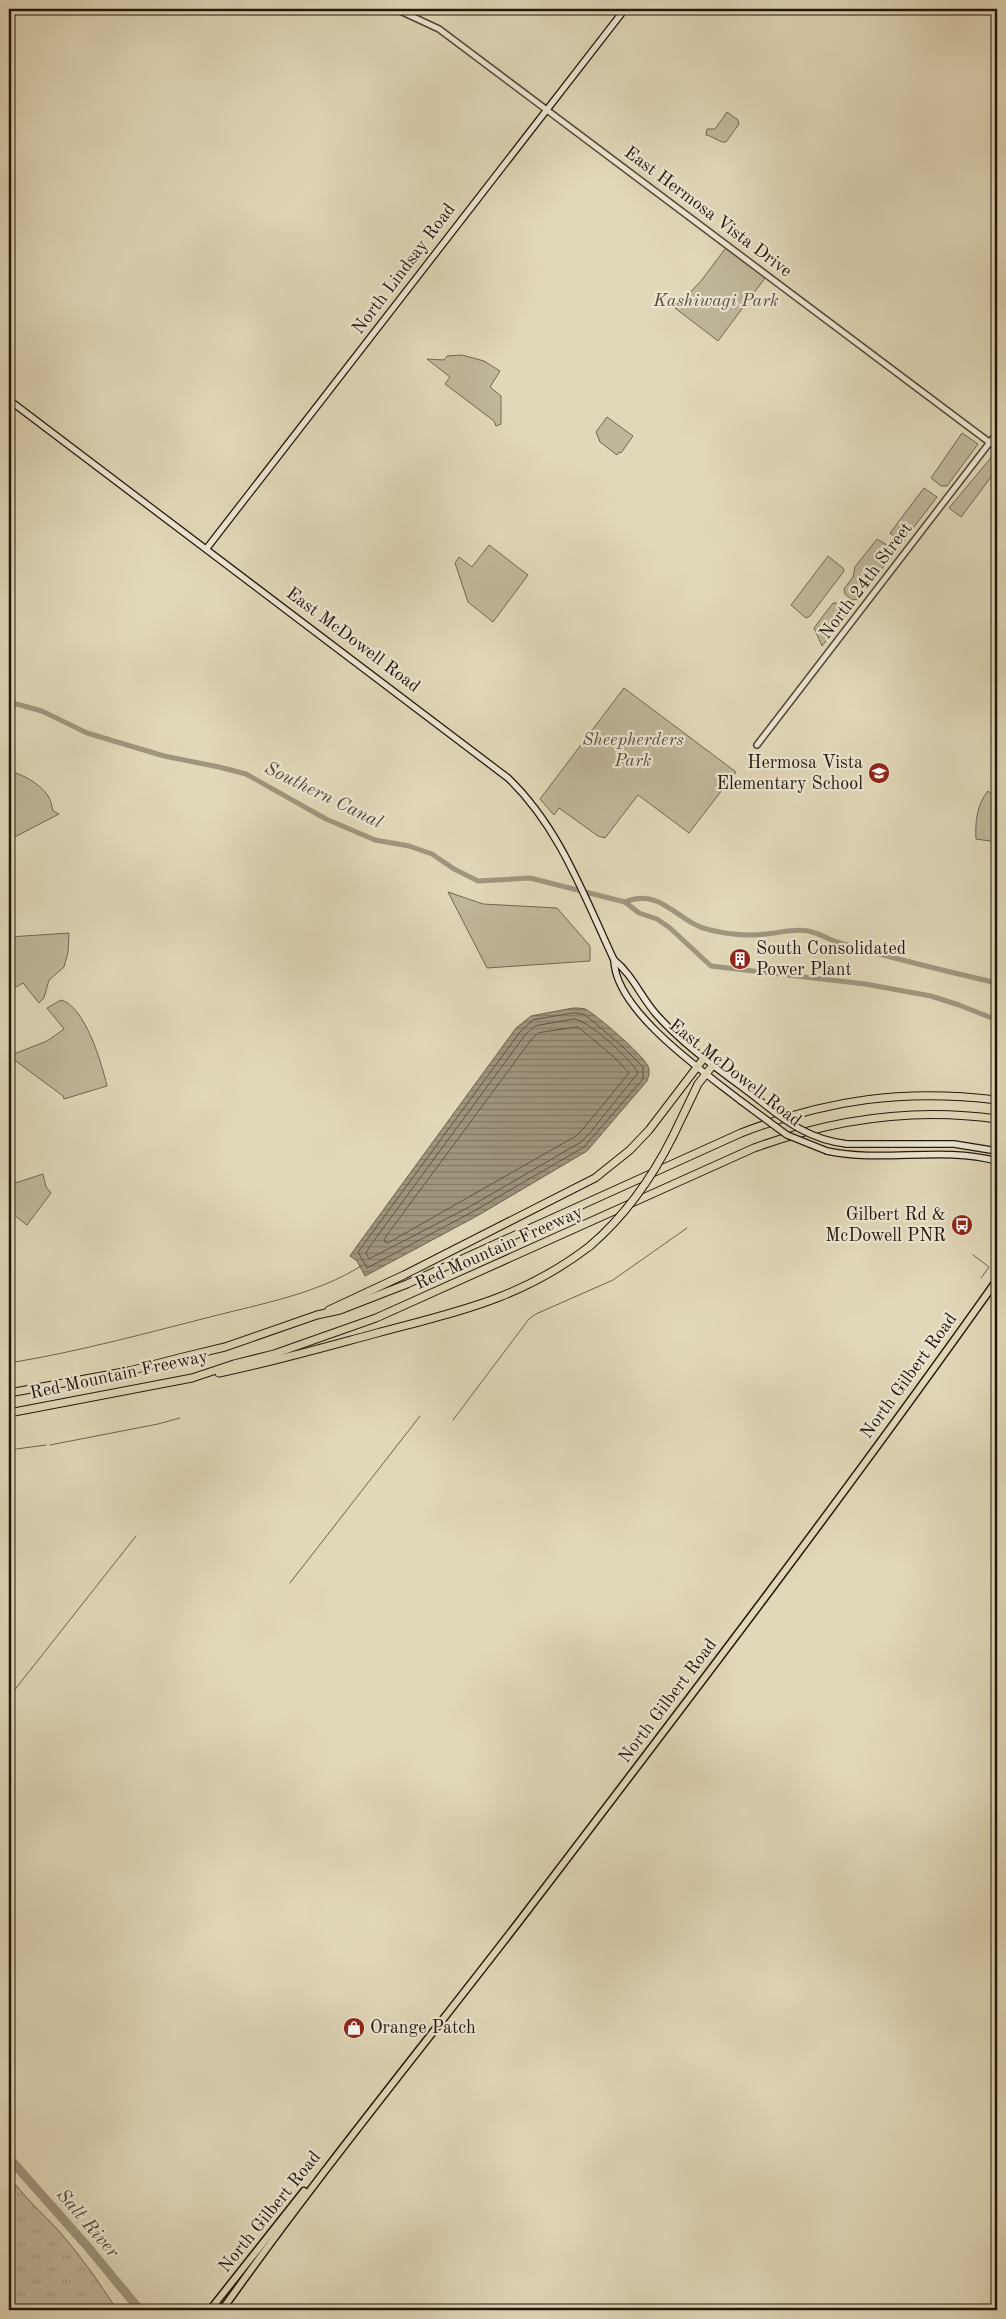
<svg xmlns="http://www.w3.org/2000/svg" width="1006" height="2319" viewBox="0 0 1006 2319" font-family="'Old Standard TT',serif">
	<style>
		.grass { fill: url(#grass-tufts); stroke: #706653 }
		.green { fill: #c0b79b; stroke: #706653 }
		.water { fill: url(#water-rules); stroke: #6c6350 }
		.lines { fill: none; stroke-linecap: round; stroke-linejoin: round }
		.shore { stroke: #605644; stroke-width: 1 }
		.stream { stroke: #6c6350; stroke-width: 1 }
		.canal { stroke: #9f967e; stroke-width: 5 }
		.river { stroke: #9f967e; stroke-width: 9 }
		.tertiary-casing { stroke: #504636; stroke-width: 8 }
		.secondary-casing { stroke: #20160b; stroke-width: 8 }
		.primary-casing { stroke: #20160b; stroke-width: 9 }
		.motorway-casing { stroke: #20160b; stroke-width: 9 }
		.tertiary { stroke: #ece6d2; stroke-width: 5 }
		.secondary { stroke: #ece6d2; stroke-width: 5.5 }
		.primary { stroke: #e1d8b9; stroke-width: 6 }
		.motorway { stroke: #e1d8b9; stroke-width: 7 }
		.secondary-bridge-casing { stroke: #20160b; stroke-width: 8; stroke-linecap: butt }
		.motorway-bridge-casing { stroke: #20160b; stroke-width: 9; stroke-linecap: butt }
		.secondary-bridge { stroke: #ece6d2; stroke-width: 5.5 }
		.motorway-bridge { stroke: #e1d8b9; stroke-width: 7 }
		.labels { text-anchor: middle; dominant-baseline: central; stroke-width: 4.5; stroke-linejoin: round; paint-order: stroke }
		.street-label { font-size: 18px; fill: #20160b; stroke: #ece6d2 }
		.park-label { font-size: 18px; font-style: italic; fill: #584e3d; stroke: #ece6d2 }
		.poi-label { font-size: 18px; fill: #20160b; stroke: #ece6d2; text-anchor: end }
		.water-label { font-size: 19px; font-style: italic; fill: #534939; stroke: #ece6d2 }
	</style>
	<defs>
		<pattern id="grass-tufts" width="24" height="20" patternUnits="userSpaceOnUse" patternTransform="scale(1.25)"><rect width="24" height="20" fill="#c0b79b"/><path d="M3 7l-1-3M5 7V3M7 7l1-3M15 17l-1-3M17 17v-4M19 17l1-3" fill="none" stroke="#a59d84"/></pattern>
		<pattern id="water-rules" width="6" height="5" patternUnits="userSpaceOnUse" patternTransform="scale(1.25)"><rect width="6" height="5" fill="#9f967e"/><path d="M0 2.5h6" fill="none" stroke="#817965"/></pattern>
	</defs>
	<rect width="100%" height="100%" fill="#e1d8b9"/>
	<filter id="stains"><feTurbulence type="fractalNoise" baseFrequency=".004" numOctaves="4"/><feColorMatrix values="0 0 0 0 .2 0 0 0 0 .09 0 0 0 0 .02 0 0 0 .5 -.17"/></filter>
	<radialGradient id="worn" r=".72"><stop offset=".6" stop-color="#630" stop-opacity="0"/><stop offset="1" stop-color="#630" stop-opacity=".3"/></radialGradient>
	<!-- grass -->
	<path class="grass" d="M9,2176C23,2196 41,2212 58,2230C80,2255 99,2282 117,2310H9Z"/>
	<!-- green -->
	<g class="green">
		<path d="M727,112L738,120L739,124L726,142C719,143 713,136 706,135L707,129H715Z"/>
		<path d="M728,245L768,274L718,341L675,308L701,281Z"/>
		<path d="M462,355L484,361L500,371L490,387L501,396V424L496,426L494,421L445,384L450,377L427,359L444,360L447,356Z"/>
		<path d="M607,417L633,436L621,453L619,452L617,455L600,442L596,432Z"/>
		<path d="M962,433L978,444L947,486H941L931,478Z"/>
		<path d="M994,454L997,457V469L961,517L949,508Z"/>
		<path d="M924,488L937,497L904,540L901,541L890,533Z"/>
		<path d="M877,539L890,547L891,557L858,599L852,600L845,594L844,589L853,577L855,567Z"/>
		<path d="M489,545L528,575L493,622L468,602L455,563L459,557L472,567Z"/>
		<path d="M828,556L843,568L844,571L810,616L806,618L791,605Z"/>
		<path d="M833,603H838L845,609L846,615L822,646L814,628Z"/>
		<path d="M624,688L736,772L689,833L638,795L605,838L598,836L559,808L554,815L540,799Z"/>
		<path d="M9,771C22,774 41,784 48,796C51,800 52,807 53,811L59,814L9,840Z"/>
		<path d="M988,791L997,798V842L976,839C975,822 977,804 988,791Z"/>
		<path d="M448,892L483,904L557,908L590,946V961L487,968Z"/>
		<path d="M69,933L68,952L64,967L49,980L44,998L39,1003L23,983L9,991V937Z"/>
		<path d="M61,1000C85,1006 102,1064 107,1086L64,1099L63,1096L9,1056L47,1041L64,1029L47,1008Z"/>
		<path d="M43,1174L46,1187L51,1193L27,1225L9,1211V1185Z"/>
	</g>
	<!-- water -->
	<path class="water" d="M573,1008C577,1008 581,1008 585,1009C596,1014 643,1055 648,1066C650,1071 649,1076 647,1081L587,1151L477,1216L365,1276L357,1261L350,1256L354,1250L516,1028L531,1016Z"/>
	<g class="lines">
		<!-- shore -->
		<g class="shore">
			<path d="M573,1013L583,1014L589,1018L623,1047L643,1067V1079L584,1147L474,1211L367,1268L358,1252L520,1032L533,1020Z"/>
			<path d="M574,1019C587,1019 632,1060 638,1073L589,1134L581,1142L471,1206L369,1259L366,1253L370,1246L525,1035L535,1026Z"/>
			<path d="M578,1027L614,1057L629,1073L583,1129L576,1136L388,1243L385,1242L384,1239L531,1040L538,1033Z"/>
		</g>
		<!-- stream -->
		<g class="stream">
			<path d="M973,1255L989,1267L981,1278"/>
			<path d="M9,1363C77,1352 143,1334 210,1317C260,1304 317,1294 361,1266"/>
			<path d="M453,1420L529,1319L536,1314L613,1280L687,1228"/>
			<path d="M50,1445L158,1424L180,1418"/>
			<path d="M9,1450L46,1445"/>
			<path d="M290,1583L420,1416"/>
			<path d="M9,1697L136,1536"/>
		</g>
		<!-- canal -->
		<g class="canal">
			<path d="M9,702L42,711L87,733L164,756L219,767L246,774L326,819L375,840L409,846L432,854L454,869L478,881L530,878L625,902L639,913L657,919L670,928L711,966L865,984L931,996L959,1005L997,1020"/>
			<path d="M625,902C660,886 679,924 710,930C727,934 749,936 766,934C780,933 794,928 808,931C819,933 829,940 840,943C891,958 945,971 997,983"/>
		</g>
		<!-- river -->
		<path class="river" d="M9,2158L87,2246L140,2310"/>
		<!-- tertiary casing -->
		<g class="tertiary-casing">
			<g id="tertiary">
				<path d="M396,9L439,29L997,448"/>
				<path d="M757,745L997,433"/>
			</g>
		</g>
		<!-- secondary casing -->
		<g class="secondary-casing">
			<g id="secondary">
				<path d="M9,400L508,778C560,828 584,896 614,960C615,1011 704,1072 741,1101"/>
				<path d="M207,548L625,9"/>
				<path d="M614,960C632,974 641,997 656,1014C685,1047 724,1073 759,1100"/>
				<path d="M847,1144H954L997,1151"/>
				<path d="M827,1151C883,1163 941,1146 997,1161"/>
			</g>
		</g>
		<!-- primary casing -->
		<g class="primary-casing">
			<g id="primary">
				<path d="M210,2310L304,2191"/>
				<path d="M222,2310C317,2176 421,2049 521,1919C682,1708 844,1496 997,1280"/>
			</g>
		</g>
		<!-- motorway casing -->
		<g class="motorway-casing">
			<g id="motorway">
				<path d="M673,1136L698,1084L713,1065"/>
				<path d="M329,1310L404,1275L595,1178L630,1150L649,1130L704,1058"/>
				<path d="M219,1373C273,1362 325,1347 377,1333C459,1311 521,1299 590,1246"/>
				<path d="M9,1393L129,1371L183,1357L225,1347L317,1315L340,1310L407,1284L741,1133C829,1099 904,1089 997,1100"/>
				<path d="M9,1413L192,1378L234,1364L274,1354L376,1318L754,1148C833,1119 914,1107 997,1119"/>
			</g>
		</g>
		<!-- tertiary -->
		<use href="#tertiary" class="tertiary"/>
		<!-- secondary -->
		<use href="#secondary" class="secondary"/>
		<!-- primary -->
		<use href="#primary" class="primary"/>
		<!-- motorway -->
		<use href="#motorway" class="motorway"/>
		<!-- secondary-bridge casing -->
		<g class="secondary-bridge-casing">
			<g id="secondary-bridge">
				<path d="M759,1100C786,1122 811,1140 847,1144"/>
				<path d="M741,1101L787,1135L827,1151"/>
			</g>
		</g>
		<!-- motorway-bridge casing -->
		<g class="motorway-bridge-casing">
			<path id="motorway-bridge" d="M590,1246C626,1215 652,1178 673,1136"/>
		</g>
		<!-- secondary-bridge -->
		<use href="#secondary-bridge" class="secondary-bridge"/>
		<!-- motorway-bridge -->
		<use href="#motorway-bridge" class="motorway-bridge"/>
	</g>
	<!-- icons -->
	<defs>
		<g id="school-disc" transform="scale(1.125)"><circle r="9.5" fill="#8f2418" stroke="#ece6d2"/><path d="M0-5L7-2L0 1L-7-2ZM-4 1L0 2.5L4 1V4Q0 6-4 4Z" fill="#fff"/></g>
		<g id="building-disc" transform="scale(1.125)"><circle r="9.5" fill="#8f2418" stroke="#ece6d2"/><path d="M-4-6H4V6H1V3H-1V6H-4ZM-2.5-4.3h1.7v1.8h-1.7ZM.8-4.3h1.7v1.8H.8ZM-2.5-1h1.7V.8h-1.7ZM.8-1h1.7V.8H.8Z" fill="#fff"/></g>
		<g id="bus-disc" transform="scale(1.125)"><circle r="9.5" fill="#8f2418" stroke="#ece6d2"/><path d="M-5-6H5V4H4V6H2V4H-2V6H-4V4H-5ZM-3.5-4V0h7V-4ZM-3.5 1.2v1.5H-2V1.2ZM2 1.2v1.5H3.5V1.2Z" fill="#fff"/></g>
		<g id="shop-disc" transform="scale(1.125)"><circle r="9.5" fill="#8f2418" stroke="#ece6d2"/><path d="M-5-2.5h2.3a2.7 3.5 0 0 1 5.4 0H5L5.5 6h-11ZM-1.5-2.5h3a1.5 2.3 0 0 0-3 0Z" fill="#fff"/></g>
	</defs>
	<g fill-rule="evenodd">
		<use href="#school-disc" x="879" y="773"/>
		<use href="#building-disc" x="740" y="959"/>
		<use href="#bus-disc" x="962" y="1225"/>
		<use href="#shop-disc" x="354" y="2028"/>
	</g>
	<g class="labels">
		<!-- street labels -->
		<g class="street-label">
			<text transform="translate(708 212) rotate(37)">East Hermosa Vista Drive</text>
			<text transform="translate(404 269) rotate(-53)">North Lindsay Road</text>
			<text transform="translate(866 581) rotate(-53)">North 24th Street</text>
			<text transform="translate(353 640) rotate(37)">East McDowell Road</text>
			<text transform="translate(735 1073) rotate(38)">East McDowell Road</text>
			<text transform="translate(499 1248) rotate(-24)">Red Mountain Freeway</text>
			<text transform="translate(119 1375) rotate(-12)">Red Mountain Freeway</text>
			<text transform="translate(909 1376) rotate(-54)">North Gilbert Road</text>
			<text transform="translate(668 1701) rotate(-53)">North Gilbert Road</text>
			<text transform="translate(270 2212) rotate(-51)">North Gilbert Road</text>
		</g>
		<!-- park labels -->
		<g class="park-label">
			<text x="716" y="301">Kashiwagi Park</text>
			<text x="633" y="740">Sheepherders<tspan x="633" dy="21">Park</tspan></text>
		</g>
		<!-- poi labels -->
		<g class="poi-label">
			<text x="863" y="763">Hermosa Vista<tspan x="863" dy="21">Elementary School</tspan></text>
			<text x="756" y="949" text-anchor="start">South Consolidated<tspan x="756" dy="21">Power Plant</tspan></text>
			<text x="946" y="1215">Gilbert Rd &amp;<tspan x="946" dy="21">McDowell PNR</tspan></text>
			<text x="370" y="2028" text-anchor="start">Orange Patch</text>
		</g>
		<!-- water labels -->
		<g class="water-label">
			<text transform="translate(323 796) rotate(26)">Southern Canal</text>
			<text transform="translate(87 2224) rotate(49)">Salt River</text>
		</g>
	</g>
	<!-- margin -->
	<rect width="1006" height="2319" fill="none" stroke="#e1d8b9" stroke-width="30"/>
	<rect x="10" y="10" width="986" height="2299" fill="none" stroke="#20160b" stroke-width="2.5"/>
	<rect x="15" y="15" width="976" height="2289" fill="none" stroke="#20160b"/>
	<rect width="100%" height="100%" filter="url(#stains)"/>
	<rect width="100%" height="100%" fill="url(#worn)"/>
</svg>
